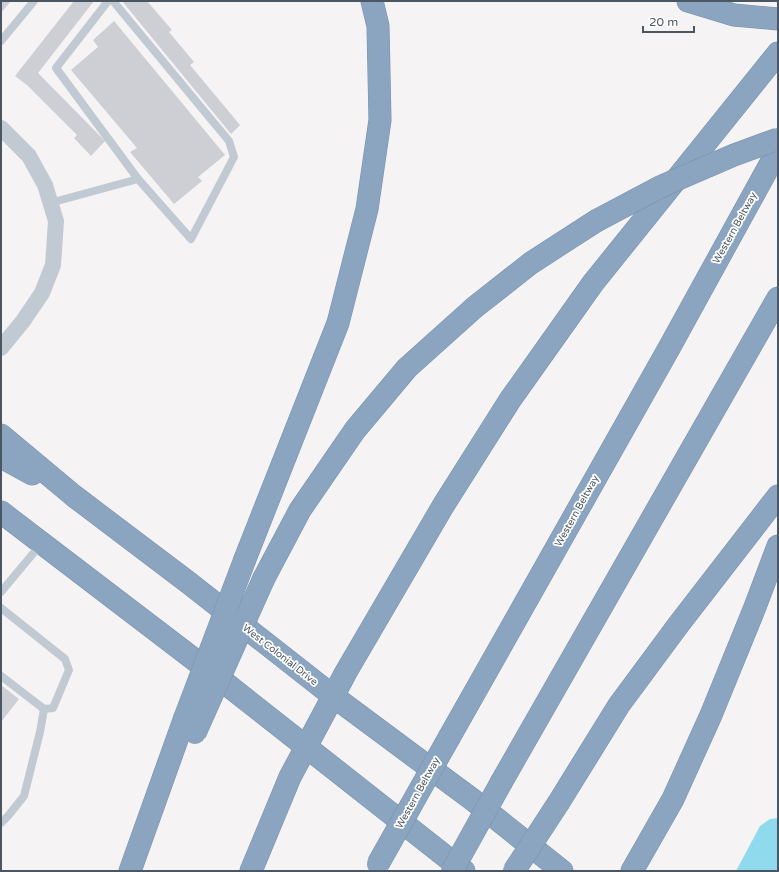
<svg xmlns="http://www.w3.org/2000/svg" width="779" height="872" viewBox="0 0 779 872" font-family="'Varela Round',sans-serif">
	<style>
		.water { fill: #90daee }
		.building { fill: #cdcfd5 }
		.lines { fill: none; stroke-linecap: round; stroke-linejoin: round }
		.highway-casing { stroke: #7690ad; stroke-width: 23 }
		.lane { stroke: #c1cad2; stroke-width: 8 }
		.street { stroke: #c1cad2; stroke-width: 16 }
		.highway { stroke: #8ba5c1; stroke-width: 22 }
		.highway-bridge-casing { stroke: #7690ad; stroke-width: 23; stroke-linecap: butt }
		.highway-bridge { stroke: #8ba5c1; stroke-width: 22 }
		.labels { text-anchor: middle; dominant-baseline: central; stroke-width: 3.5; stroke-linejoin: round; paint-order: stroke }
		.street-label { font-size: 10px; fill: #4a5661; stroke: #fff }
	</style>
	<rect width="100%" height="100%" fill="#f5f3f3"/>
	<!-- water -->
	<path class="water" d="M778,818V871H736L760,826L770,819Z"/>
	<!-- building -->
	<g class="building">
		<path d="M1,1H11L1,13Z"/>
		<path d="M74,1H94L38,73L105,141L91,156L74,138L77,135L27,85L15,76Z"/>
		<path d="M122,1H147L172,30L169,32L194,62L190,65L240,125L231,134Z"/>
		<path d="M114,21L225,155L198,177L202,181L174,204L130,152L137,148L71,70L98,47L93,40Z"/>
		<path d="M1,685L19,699L1,722Z"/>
	</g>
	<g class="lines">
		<!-- highway casing -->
		<g class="highway-casing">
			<g id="highway">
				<path d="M688,1L734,15L778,19"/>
				<path d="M1,435L74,496L189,583L333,696L473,800L562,871"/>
				<path d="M1,457L32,474"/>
				<path d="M1,512L225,683L464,871"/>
				<path d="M245,559L338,323L367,209L380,120L378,26L372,1"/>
				<path d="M264,578L300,510L355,430L407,368L475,307L531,263L596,221"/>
				<path d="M450,736L668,350L778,150"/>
				<path d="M502,781L778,298"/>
				<path d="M559,802L619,705L679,624L778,496"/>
				<path d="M130,871L184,720"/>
				<path d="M251,871L290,777L346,672L443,506L510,400L593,283L778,53"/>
				<path d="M632,871L673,799L711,715L755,607L778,546"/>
			</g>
		</g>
		<!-- lane -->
		<g class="lane">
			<path d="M108,1L56,68L138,179L191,239L234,157L229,141L113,1"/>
			<path d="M1,41L34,1"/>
			<path d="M50,203L138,179"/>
			<path d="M1,592L41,544"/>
			<path d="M1,608L65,659L69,670L53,708L44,709L1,676"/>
			<path d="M1,823L8,816L24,796L40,732L44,709"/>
		</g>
		<!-- street -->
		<path class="street" d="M1,128L29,156L45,185L56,221L53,265L42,293L23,321L1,348"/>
		<!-- highway -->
		<use href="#highway" class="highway"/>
		<!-- highway-bridge casing -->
		<g class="highway-bridge-casing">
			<g id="highway-bridge">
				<path d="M596,221L662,186L734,155L778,139"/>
				<path d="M184,720L245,559"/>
				<path d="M195,733L264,578"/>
				<path d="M378,864L450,736"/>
				<path d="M452,871L502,781"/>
				<path d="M514,871L559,802"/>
			</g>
		</g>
		<!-- highway-bridge -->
		<use href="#highway-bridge" class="highway-bridge"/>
	</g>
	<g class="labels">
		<!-- street labels -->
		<g class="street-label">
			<text transform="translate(735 228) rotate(-61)">Western Beltway</text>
			<text transform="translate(577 511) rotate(-61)">Western Beltway</text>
			<text transform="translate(280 655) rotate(38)">West Colonial Drive</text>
			<text transform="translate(418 793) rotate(-61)">Western Beltway</text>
		</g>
	</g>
	<!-- border -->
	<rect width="779" height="872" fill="none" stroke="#4a5661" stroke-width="4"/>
	<!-- scale -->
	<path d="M643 26v6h51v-6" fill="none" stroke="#4a5661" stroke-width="2"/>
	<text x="649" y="26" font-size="12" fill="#4a5661" stroke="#ffffff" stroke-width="3" paint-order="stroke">20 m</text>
</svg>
